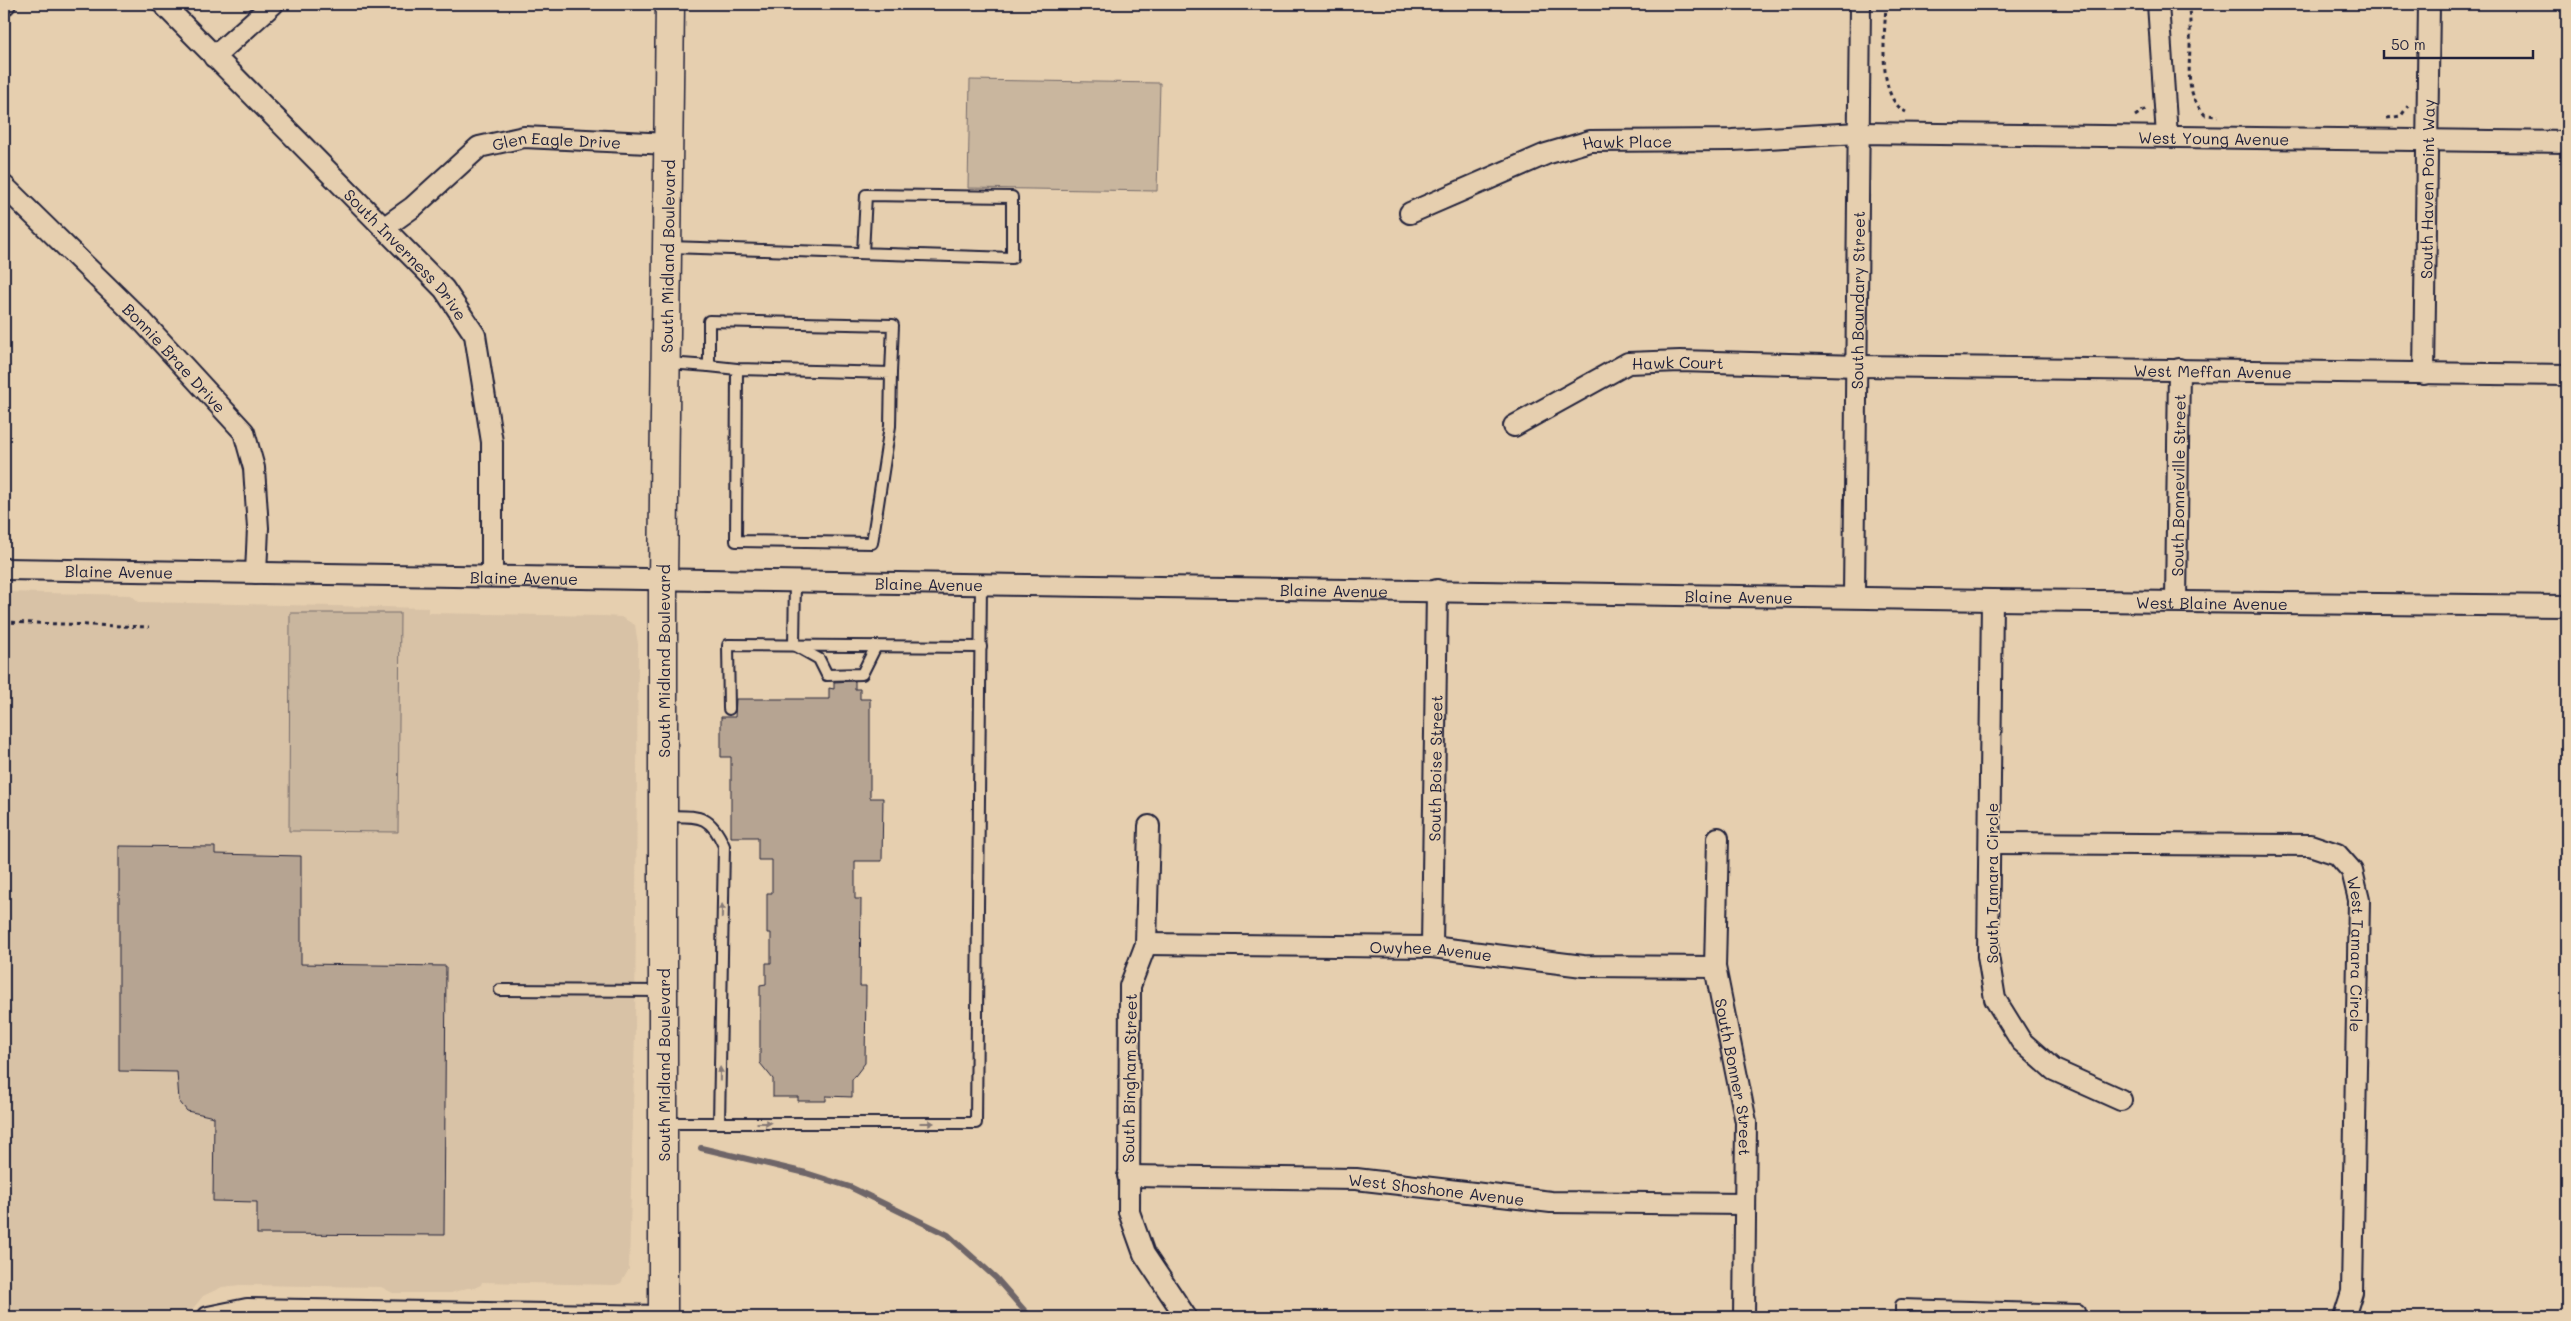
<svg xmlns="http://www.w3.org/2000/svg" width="2571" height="1321" viewBox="0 0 2571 1321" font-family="Mali,sans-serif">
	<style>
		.built { fill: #d8c2a6 }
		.green { fill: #c9b69e; stroke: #766c6c }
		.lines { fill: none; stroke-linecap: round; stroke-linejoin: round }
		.stream { stroke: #6e6568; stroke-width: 6 }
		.building { fill: #b6a492; stroke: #22223b }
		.service-casing { stroke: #22223b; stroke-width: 14 }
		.minor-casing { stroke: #22223b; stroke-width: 24 }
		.secondary-casing { stroke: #22223b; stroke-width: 31 }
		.path { stroke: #22223b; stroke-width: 3; stroke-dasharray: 4 4; stroke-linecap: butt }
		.service { stroke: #e6cfaf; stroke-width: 10 }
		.minor { stroke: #e6cfaf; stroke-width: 20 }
		.secondary { stroke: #e6cfaf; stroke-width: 28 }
		.oneway { fill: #847875 }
		.labels { text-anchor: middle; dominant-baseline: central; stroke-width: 4; stroke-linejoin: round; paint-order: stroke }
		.street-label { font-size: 16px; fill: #22223b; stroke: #e6cfaf }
	</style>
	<rect width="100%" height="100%" fill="#e6cfaf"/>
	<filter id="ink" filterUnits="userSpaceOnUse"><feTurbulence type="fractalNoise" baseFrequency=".02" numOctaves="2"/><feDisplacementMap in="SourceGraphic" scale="10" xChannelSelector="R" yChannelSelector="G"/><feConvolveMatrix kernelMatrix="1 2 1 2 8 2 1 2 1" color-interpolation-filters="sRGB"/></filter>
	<g filter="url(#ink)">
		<!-- built -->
		<path class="built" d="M4,592L131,595L139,602L428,608V613L604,616L621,617L635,625L638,644L635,1031L629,1269L621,1283L615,1285L482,1282L481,1285L474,1288H467L451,1293H393L381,1287L240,1285L222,1287L203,1296L186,1317H4Z"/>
		<!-- green -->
		<g class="green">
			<path d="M970,80L1160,83L1157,191L968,188Z"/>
			<path d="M290,613H400L398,832L289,831Z"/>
		</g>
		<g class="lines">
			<!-- stream -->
			<path class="stream" d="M701,1148L806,1173L850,1187L948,1235L996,1278L1030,1317"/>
		</g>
		<!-- building -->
		<g class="building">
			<path d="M855,681V689H860V699H870V798H883L882,861H855V899H861L860,986H866L865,1063L852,1080V1097L826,1096V1101H798V1097H773V1079L760,1063V985L766,984V963H771V933H767V893H772V860H758V837H731V757H721V717H735L736,699H829V688L834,689V682Z"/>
			<path d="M119,846L215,847V854L301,856V964L446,966L444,1235L257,1234V1202L213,1201L214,1117L187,1111L179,1101L177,1072L119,1071Z"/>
		</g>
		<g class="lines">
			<!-- service casing -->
			<g class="service-casing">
				<g id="service">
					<path d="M669,247L1012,258V197L866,195L863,253"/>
					<path d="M668,363L709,366"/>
					<path d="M737,369L709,366V321L893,325L891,373L737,369L736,541L872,543L890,426L891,373"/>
					<path d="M795,581L794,645L819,659L827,675L862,674L876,646"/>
					<path d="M729,709L728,645L981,647"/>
					<path d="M664,816C697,817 709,812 724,846L719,1123"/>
					<path d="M500,990L662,991"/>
					<path d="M664,1123H976L981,583"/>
					<path d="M1901,1317V1305L2079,1310"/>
				</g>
			</g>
			<!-- minor casing -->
			<g class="minor-casing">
				<g id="minor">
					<path id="s1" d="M163,4L444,289L475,335L492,442V576"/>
					<path d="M2158,4L2167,136"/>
					<path d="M4,5L5,4"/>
					<path d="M214,57L273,4"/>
					<path id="s2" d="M4,186L144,323L244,432L254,468L258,528L256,573"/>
					<path id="s3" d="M1410,213L1546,154L1590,141L1732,140L1859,133L2567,142"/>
					<path id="s4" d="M385,227L413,207L479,147L524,137L669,144"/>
					<path id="s5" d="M2424,374L2429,4"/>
					<path id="s6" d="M1514,426L1628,363L1680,361L1858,366L2567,375"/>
					<path id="s7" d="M4,569L1992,600L2567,606"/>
					<path id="s8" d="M1854,596L1860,4"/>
					<path d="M1992,600L1988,956L1995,999L2021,1041L2054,1070L2121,1100"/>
					<path id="s9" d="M2176,601L2179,369"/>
					<path d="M1149,826L1146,944L1130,986L1129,1212L1144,1254L1186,1317"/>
					<path id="s10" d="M1718,838L1715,967L1746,1122L1744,1317"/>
					<path id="s11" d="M1990,843L2310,845L2337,854L2352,871L2359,900L2352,1292L2344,1317"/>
					<path id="s12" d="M1146,944L1432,947L1583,966L1715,967"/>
					<path id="s13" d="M1432,947L1437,590"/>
					<path id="s14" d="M1128,1176L1356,1179L1551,1202L1745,1204"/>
					<path d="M208,1317L247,1309L663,1316"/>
				</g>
			</g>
			<!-- secondary casing -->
			<g class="secondary-casing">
				<g id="secondary">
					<path id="s15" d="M663,1317V579L670,4"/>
				</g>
			</g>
			<!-- path -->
			<g class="path">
				<path d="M1886,4C1885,32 1876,98 1906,112"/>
				<path d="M2187,4C2190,11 2190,19 2190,27C2192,61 2181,88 2205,115L2218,116"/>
				<path d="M2135,116L2146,109"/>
				<path d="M2387,118L2401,116L2408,106"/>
				<path d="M4,622L149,627"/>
			</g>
			<!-- service -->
			<use href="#service" class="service"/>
			<!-- minor -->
			<use href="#minor" class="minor"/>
			<!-- secondary -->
			<use href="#secondary" class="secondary"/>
		</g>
		<!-- one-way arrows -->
		<defs><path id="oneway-solid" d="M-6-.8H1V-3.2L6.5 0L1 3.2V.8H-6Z" transform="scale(1.25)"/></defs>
		<g class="oneway">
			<use href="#oneway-solid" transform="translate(722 911) rotate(-89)"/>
			<use href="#oneway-solid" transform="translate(720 1074) rotate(-89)"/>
			<use href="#oneway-solid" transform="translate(764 1123)"/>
			<use href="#oneway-solid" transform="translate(927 1123)"/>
		</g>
	</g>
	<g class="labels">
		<!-- street labels -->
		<g class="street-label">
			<text stroke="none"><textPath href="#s3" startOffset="818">West Young Avenue</textPath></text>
			<text stroke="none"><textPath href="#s3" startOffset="231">Hawk Place</textPath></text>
			<text stroke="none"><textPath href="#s4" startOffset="202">Glen Eagle Drive</textPath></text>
			<text stroke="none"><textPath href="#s5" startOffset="185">South Haven Point Way</textPath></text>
			<text stroke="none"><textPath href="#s1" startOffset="349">South Inverness Drive</textPath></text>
			<text stroke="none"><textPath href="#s15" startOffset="1061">South Midland Boulevard</textPath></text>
			<text stroke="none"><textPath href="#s8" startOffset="296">South Boundary Street</textPath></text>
			<text stroke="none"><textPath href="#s2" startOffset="242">Bonnie Brae Drive</textPath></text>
			<text stroke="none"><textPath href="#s6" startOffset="180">Hawk Court</textPath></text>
			<text stroke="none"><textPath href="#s6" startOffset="715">West Meffan Avenue</textPath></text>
			<text stroke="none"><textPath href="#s9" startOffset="116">South Bonneville Street</textPath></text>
			<text stroke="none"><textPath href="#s7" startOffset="115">Blaine Avenue</textPath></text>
			<text stroke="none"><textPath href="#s7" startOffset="520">Blaine Avenue</textPath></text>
			<text stroke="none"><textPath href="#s7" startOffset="925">Blaine Avenue</textPath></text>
			<text stroke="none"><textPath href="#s7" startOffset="1330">Blaine Avenue</textPath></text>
			<text stroke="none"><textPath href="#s7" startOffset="1735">Blaine Avenue</textPath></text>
			<text stroke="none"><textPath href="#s7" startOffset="2208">West Blaine Avenue</textPath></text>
			<text stroke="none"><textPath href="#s15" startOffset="656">South Midland Boulevard</textPath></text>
			<text stroke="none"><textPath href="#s13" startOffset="179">South Boise Street</textPath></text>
			<text transform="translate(1991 883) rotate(-90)">South Tamara Circle</text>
			<text stroke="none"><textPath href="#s12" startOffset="285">Owyhee Avenue</textPath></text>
			<text stroke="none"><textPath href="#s11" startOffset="455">West Tamara Circle</textPath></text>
			<text transform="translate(663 1065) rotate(-90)">South Midland Boulevard</text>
			<text stroke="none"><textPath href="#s10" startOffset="241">South Bonner Street</textPath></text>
			<text transform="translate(1129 1078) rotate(-89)">South Bingham Street</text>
			<text stroke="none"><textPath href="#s14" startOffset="309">West Shoshone Avenue</textPath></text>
		</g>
	</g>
	<!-- margin -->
	<rect width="2571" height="1321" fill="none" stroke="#e6cfaf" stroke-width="20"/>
	<rect x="10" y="10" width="2551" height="1301" fill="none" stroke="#22223b" stroke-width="2" filter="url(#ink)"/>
	<!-- scale -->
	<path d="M2384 50v8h149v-8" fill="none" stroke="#22223b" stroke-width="2.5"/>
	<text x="2391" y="50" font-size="15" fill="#22223b" stroke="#e6cfaf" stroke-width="4" paint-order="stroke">50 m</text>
</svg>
